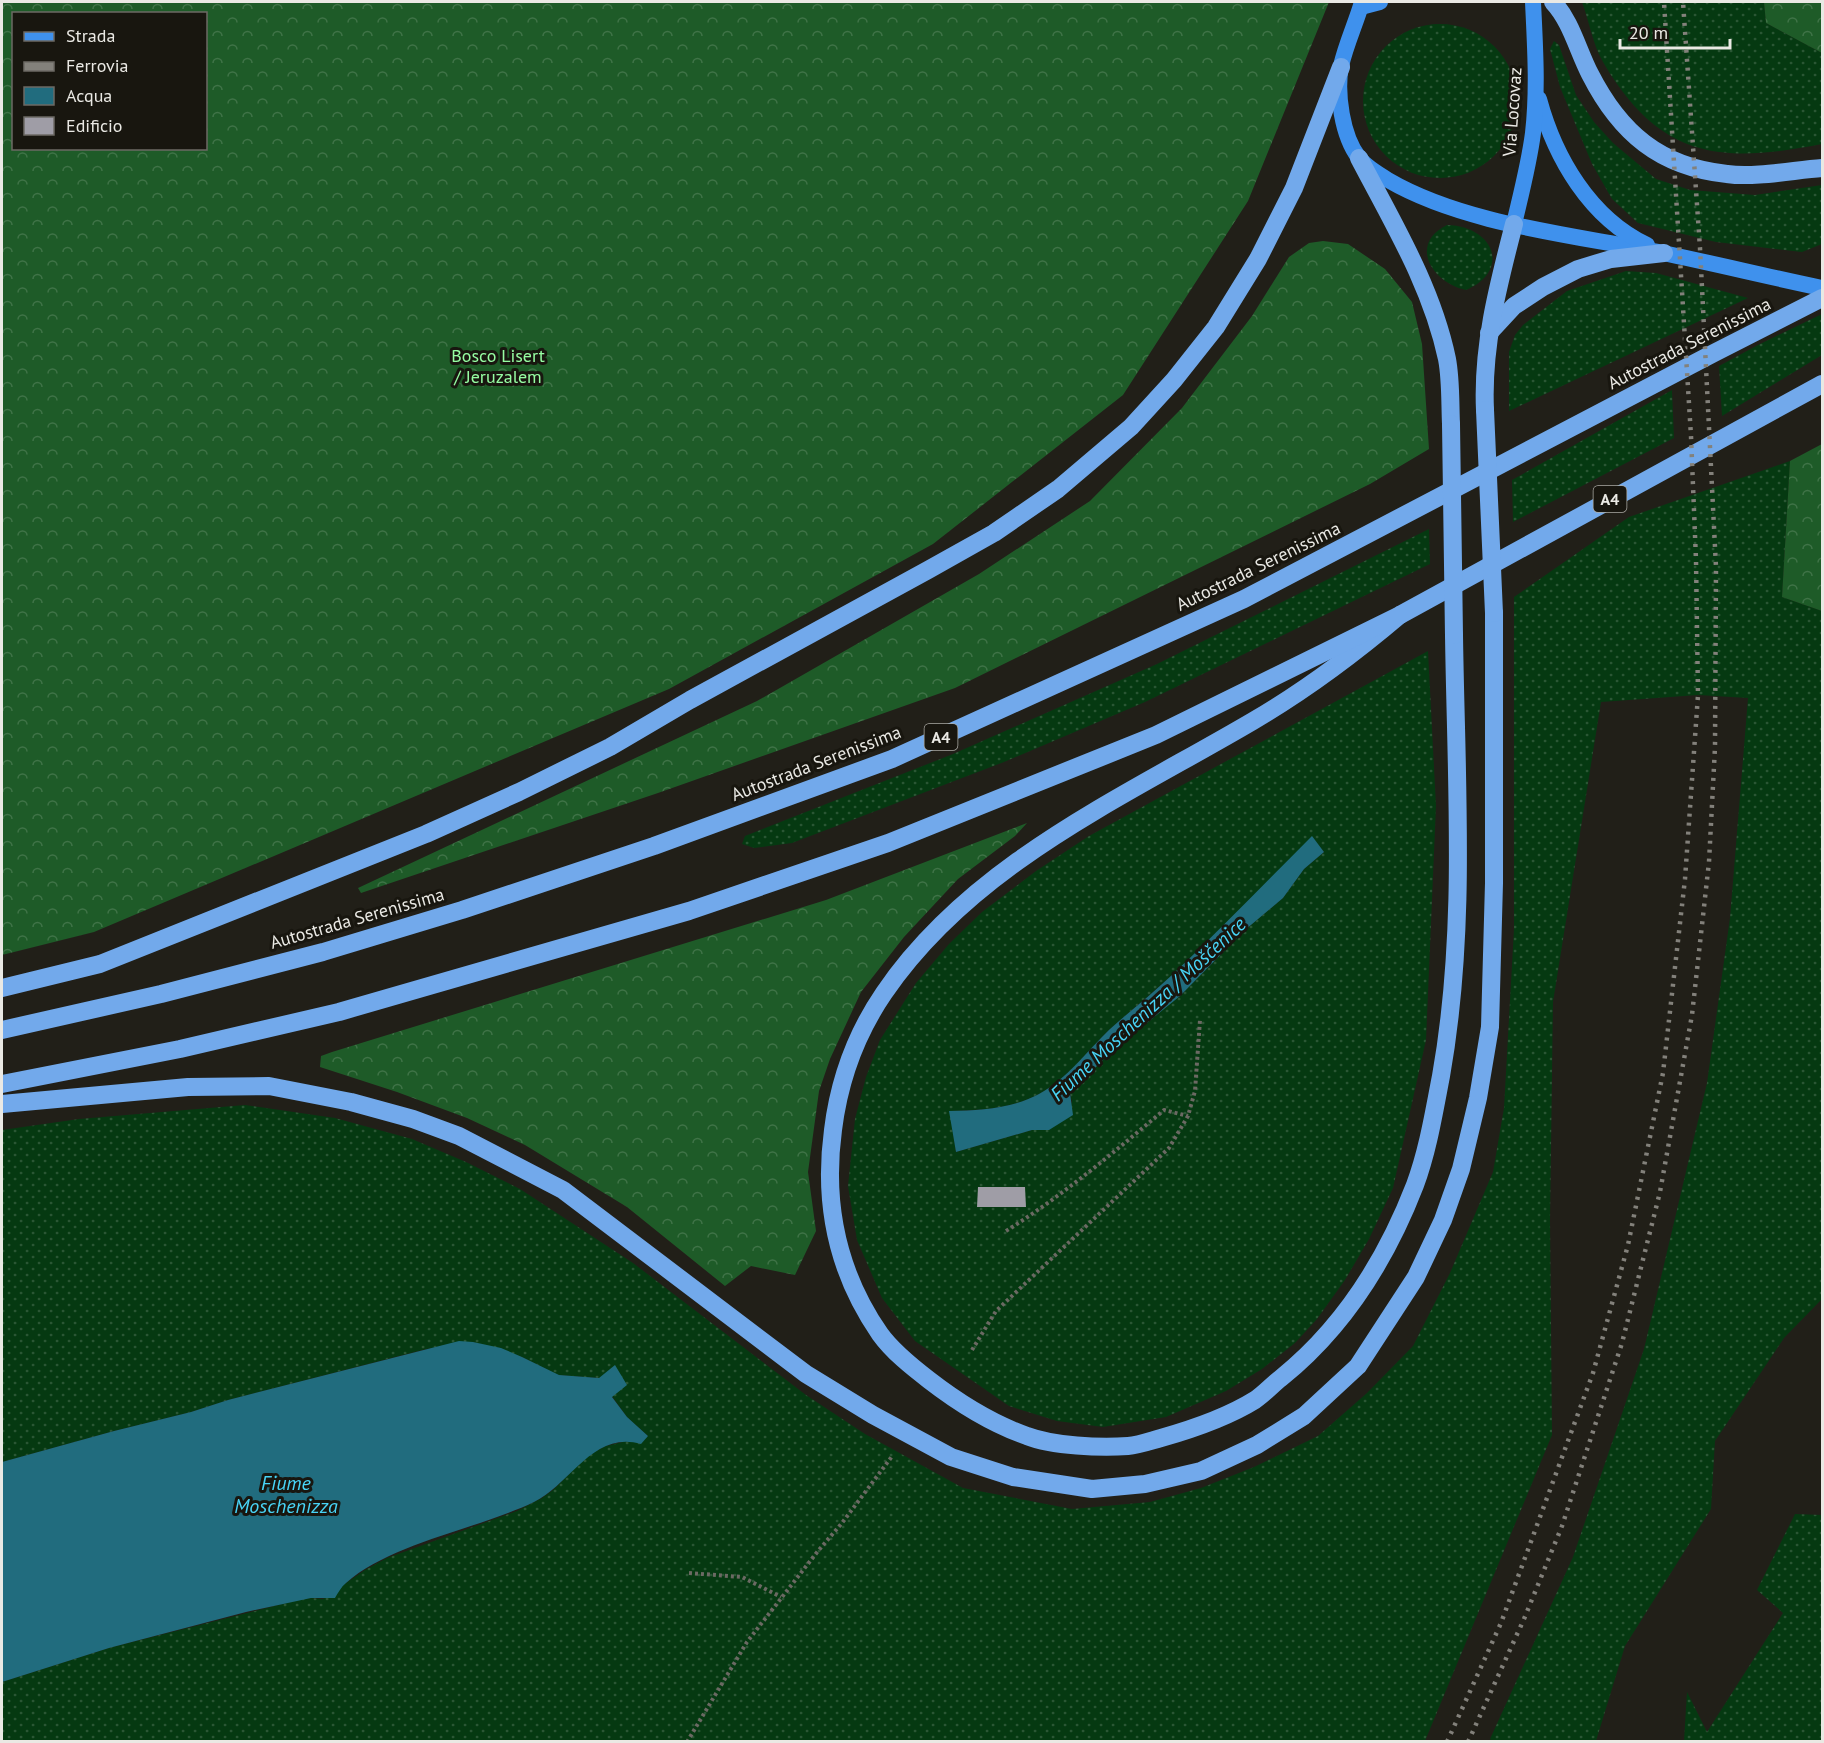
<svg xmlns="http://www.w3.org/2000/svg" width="1824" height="1743" viewBox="0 0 1824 1743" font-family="'PT Sans',sans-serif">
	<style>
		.grass { fill: url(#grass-dots); fill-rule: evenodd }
		.forest { fill: url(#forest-crowns); fill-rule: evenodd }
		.water { fill: #216c7e }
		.building { fill: #9f9da6 }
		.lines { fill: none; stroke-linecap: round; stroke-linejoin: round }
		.path { stroke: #6b6963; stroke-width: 4; stroke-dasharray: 3 3; stroke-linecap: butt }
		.primary { stroke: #3f91ed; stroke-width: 16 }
		.motorway { stroke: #72a9eb; stroke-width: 18 }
		.rail { stroke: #83817b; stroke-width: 4.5; stroke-dasharray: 3 6; stroke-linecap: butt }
		.motorway-bridge { stroke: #72a9eb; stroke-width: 18 }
		.labels { text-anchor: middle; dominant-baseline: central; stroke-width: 6; stroke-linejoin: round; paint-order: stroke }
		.shield { fill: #18160f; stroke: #abaaa4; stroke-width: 1.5 }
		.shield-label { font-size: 16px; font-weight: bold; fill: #eae9e4 }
		.street-label { font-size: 18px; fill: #eae9e4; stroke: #18160f }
		.park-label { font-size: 18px; fill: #96fda2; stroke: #18160f }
		.water-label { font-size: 20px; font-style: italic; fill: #48d4f6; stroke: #18160f }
	</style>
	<defs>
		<pattern id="grass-dots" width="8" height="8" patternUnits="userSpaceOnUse" patternTransform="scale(1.5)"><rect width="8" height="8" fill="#053911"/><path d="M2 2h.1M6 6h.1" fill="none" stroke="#2a5634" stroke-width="1.8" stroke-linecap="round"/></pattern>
		<pattern id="forest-crowns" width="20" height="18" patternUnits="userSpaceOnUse" patternTransform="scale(1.5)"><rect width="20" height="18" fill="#1e5b28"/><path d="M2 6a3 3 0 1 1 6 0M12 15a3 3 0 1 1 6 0" fill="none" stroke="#3f7347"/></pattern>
	</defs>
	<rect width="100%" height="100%" fill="#211f18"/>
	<!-- grass -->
	<g class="grass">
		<path d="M1582,2H1764L1766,23L1822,53V144C1720,164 1660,159 1603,62C1593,45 1589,21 1582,2Z"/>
		<circle cx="1440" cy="101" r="77"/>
		<path d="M1554,41L1559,45L1576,95L1594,122L1613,143L1656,179L1690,190L1755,195L1822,185V244L1802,252L1716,242L1638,223L1612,199L1592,164L1560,87L1550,49Z"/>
		<path d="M1447,225C1493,226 1512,270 1466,290C1432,283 1408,244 1447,225Z"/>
		<path d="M1626,271L1656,273L1748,298L1509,411V352L1515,335L1523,325L1567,291Z"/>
		<path d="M1822,314V355L1722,416L1719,366L1758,345Z"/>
		<path d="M1672,390L1674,438L1513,522L1512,480Z"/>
		<path d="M1790,461L1782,597L1822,611V1299L1784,1338L1715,1441L1711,1509L1625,1646L1596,1741L1494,1742L1490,1739L1573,1557L1644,1349L1707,1083L1730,918L1748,698L1698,695L1601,702L1553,1002L1550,1220L1552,1435L1425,1741H2V1682L109,1648L298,1600L311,1598L323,1599L365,1570L387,1558L517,1511L542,1498L553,1490L584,1459L596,1451L606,1446L648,1436L627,1417L599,1378L558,1375L522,1357L473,1342L426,1349L228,1400L191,1412L114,1431L2,1462V1130L79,1119L245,1105L335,1118L412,1139L466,1162L520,1189L633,1263L806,1395L865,1434L963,1488L1072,1509L1150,1502L1201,1488L1254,1467L1318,1436L1367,1393L1413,1346L1450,1273L1493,1172L1504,1108L1514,929V597L1629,517Z"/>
		<path d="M1429,529L1430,564L1145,702L1004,762L792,843L754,848L742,844L745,836L953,754L1157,664Z"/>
		<path d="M1428,651L1436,806L1426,1040L1393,1188L1369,1239L1345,1280L1317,1319L1295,1343L1262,1369L1226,1391L1166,1417L1103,1427L1057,1421L1009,1406L915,1341L882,1298L857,1240L848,1186L855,1119L866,1077L880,1040L916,983L949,944L982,912L1036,871L1089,836ZM1312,837L1324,852L1304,869L1283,898L1245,930L1180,996L1132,1033L1078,1082L1070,1093L1072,1102L1049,1130H1032L956,1152L950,1111C981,1110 1011,1109 1039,1094C1067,1079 1087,1051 1110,1029C1130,1011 1151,994 1172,975C1220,931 1265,883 1312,837Z"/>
		<path d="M1795,1514L1822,1515V1741H1684L1687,1692L1707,1732L1783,1613L1757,1590Z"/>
	</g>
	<!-- forest -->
	<g class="forest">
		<path d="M2,2H1329L1248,201L1123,395L933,544L669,689L94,932L2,955ZM14,14H206V148H14Z"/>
		<path d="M1764,2H1822V53L1766,23Z"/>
		<path d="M1323,241L1348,244L1385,269L1412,302L1422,344L1429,449L1370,484L955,688L658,793L361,893L358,888L757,701L979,574L1090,501L1182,408L1252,316L1289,257L1309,243Z"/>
		<path d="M1822,444V611L1782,597L1790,461Z"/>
		<path d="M1027,823L1015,836L958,879L904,937L861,992L830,1059L819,1091L808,1172L816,1231L795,1275L751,1266L725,1286L627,1207L525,1145L467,1118L397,1092L320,1067L321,1056L332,1052L826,900Z"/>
	</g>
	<!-- water -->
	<g class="water">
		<path d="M1312,836L1324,852L1304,869L1283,898L1245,930L1180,996L1110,1053L1070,1093L1073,1115L1049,1130H1032L956,1152L949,1111C980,1110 1011,1109 1039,1094C1067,1079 1087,1051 1110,1029C1130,1011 1152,994 1172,975C1220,930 1265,883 1312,836Z"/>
		<path d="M459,1341L473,1342L501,1348L522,1357L559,1375L599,1378L615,1365L627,1385L612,1397L627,1417L648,1436L641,1444C593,1430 570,1485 534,1502C478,1529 391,1543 346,1583C341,1587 338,1593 335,1598H311L246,1612L109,1648L2,1682V1462L114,1431L191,1412L228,1400Z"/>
	</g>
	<!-- building -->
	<path class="building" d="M978,1187H1025L1026,1207H977Z"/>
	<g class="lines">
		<!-- path -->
		<g class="path">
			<path d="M1006,1231C1062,1196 1113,1153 1164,1110L1188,1116"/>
			<path d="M972,1350L996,1311L1169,1148L1188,1116L1195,1091L1200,1020"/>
			<path d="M689,1573L742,1577L781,1597"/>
			<path d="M687,1742L747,1642L818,1551L842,1523L893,1455"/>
		</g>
		<!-- primary -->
		<g class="primary">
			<path d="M1362,2C1356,23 1346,44 1341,66C1336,93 1342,136 1359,158C1366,167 1378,174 1388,180C1465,225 1576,235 1663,253C1716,264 1769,277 1822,288"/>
			<path d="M1361,7L1380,2"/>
			<path d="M1539,99C1555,158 1590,218 1647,245"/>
			<path d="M1514,224C1521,194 1529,164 1533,133C1538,89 1535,45 1533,2"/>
		</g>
		<!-- motorway -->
		<g class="motorway">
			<path d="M1553,2C1571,21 1578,51 1590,74C1620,133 1660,167 1727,174C1755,178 1794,170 1822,168"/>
			<path d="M1359,158C1393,223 1432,287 1447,359C1451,380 1450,403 1451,424"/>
			<path d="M1489,333L1514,306L1543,287L1578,269L1611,259L1664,253"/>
			<path d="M1485,410C1482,346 1498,286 1514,224"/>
			<path d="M1400,615C1354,654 1306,690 1253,721C1122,798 972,864 884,993C856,1034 839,1081 833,1130C823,1204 837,1272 880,1334C893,1352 912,1367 929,1380C960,1404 990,1423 1027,1436C1053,1446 1100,1448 1128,1446C1139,1445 1150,1441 1161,1438C1193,1429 1226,1418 1255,1400C1264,1394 1272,1385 1281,1378C1343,1328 1386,1260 1415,1185C1428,1150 1434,1112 1441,1076C1467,930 1456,782 1454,635"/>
			<path d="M2,988L100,964L426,834L519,792L610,747L690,700L928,570L994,533L1058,489L1131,427L1174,380L1216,327L1258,259L1294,188L1341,67"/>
			<path d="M2,1030L161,994L323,952L462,910L654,846L892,759L1244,599L1714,353L1822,298"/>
			<path d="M2,1084L180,1049L339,1012L689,911L888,843L1156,735L1400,615L1822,384"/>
			<path d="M2,1104L188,1087L269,1086L351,1102L413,1119L459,1136L563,1190L806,1374L873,1415L951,1457L1013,1477L1092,1489L1145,1484L1201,1471L1257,1445L1304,1416L1358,1366L1416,1277L1443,1220L1461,1169L1478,1098L1490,1027L1494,883V613"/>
		</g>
		<!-- rail -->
		<g class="rail">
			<path d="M1447,1742L1501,1623L1593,1373L1628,1245L1663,1073L1685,879L1698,695L1696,560L1691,436L1664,2"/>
			<path d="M1468,1742L1524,1619L1562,1526L1622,1343L1660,1192L1692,1015L1709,862L1715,747L1716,567L1700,248L1683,2"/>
		</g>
		<!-- motorway-bridge -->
		<g class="motorway-bridge">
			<path d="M1485,410L1494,613"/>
			<path d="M1451,424L1454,635"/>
		</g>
	</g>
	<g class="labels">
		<!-- shield labels -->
		<g class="shield">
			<rect x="1593.5" y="486" width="33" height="26" rx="4.5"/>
			<rect x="924.5" y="724" width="33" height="26" rx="4.5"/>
		</g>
		<g class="shield-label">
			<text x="1610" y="499">A4</text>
			<text x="941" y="737">A4</text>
		</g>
		<!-- street labels -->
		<g class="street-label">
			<text transform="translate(1512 112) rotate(-86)">Via Locovaz</text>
			<text transform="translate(1689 343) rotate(-27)">Autostrada Serenissima</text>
			<text transform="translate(1258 566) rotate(-26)">Autostrada Serenissima</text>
			<text transform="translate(816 763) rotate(-21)">Autostrada Serenissima</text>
			<text transform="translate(357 918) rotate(-16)">Autostrada Serenissima</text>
		</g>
		<!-- park labels -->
		<g class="park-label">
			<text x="498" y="355">Bosco Lisert<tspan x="498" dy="21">/ Jeruzalem</tspan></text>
		</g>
		<!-- water labels -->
		<g class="water-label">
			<text transform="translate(1148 1009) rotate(-43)">Fiume Moschenizza / Moščenice</text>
			<text x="286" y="1483">Fiume<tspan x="286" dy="23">Moschenizza</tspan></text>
		</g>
	</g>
	<!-- border -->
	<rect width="1824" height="1743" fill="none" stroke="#eae9e4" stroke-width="6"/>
	<!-- legend -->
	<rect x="12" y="12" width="195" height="138" fill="#18160f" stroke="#6c6a64" stroke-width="1.5"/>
	<rect x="24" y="32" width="30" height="9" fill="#3f91ed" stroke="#6c6a64" stroke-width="1.5"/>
	<text x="66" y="42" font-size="18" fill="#eae9e4">Strada</text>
	<rect x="24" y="62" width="30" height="9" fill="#83817b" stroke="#6c6a64" stroke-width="1.5"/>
	<text x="66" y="72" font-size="18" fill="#eae9e4">Ferrovia</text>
	<rect x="24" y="87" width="30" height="18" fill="#216c7e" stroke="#6c6a64" stroke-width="1.5"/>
	<text x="66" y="102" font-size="18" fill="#eae9e4">Acqua</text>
	<rect x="24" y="117" width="30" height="18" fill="#9f9da6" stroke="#6c6a64" stroke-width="1.5"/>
	<text x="66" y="132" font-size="18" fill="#eae9e4">Edificio</text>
	<!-- scale -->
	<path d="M1620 39v9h110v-9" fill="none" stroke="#eae9e4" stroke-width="3"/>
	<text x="1629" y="39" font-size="18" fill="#eae9e4" stroke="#18160f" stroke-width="4.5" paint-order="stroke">20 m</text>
</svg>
